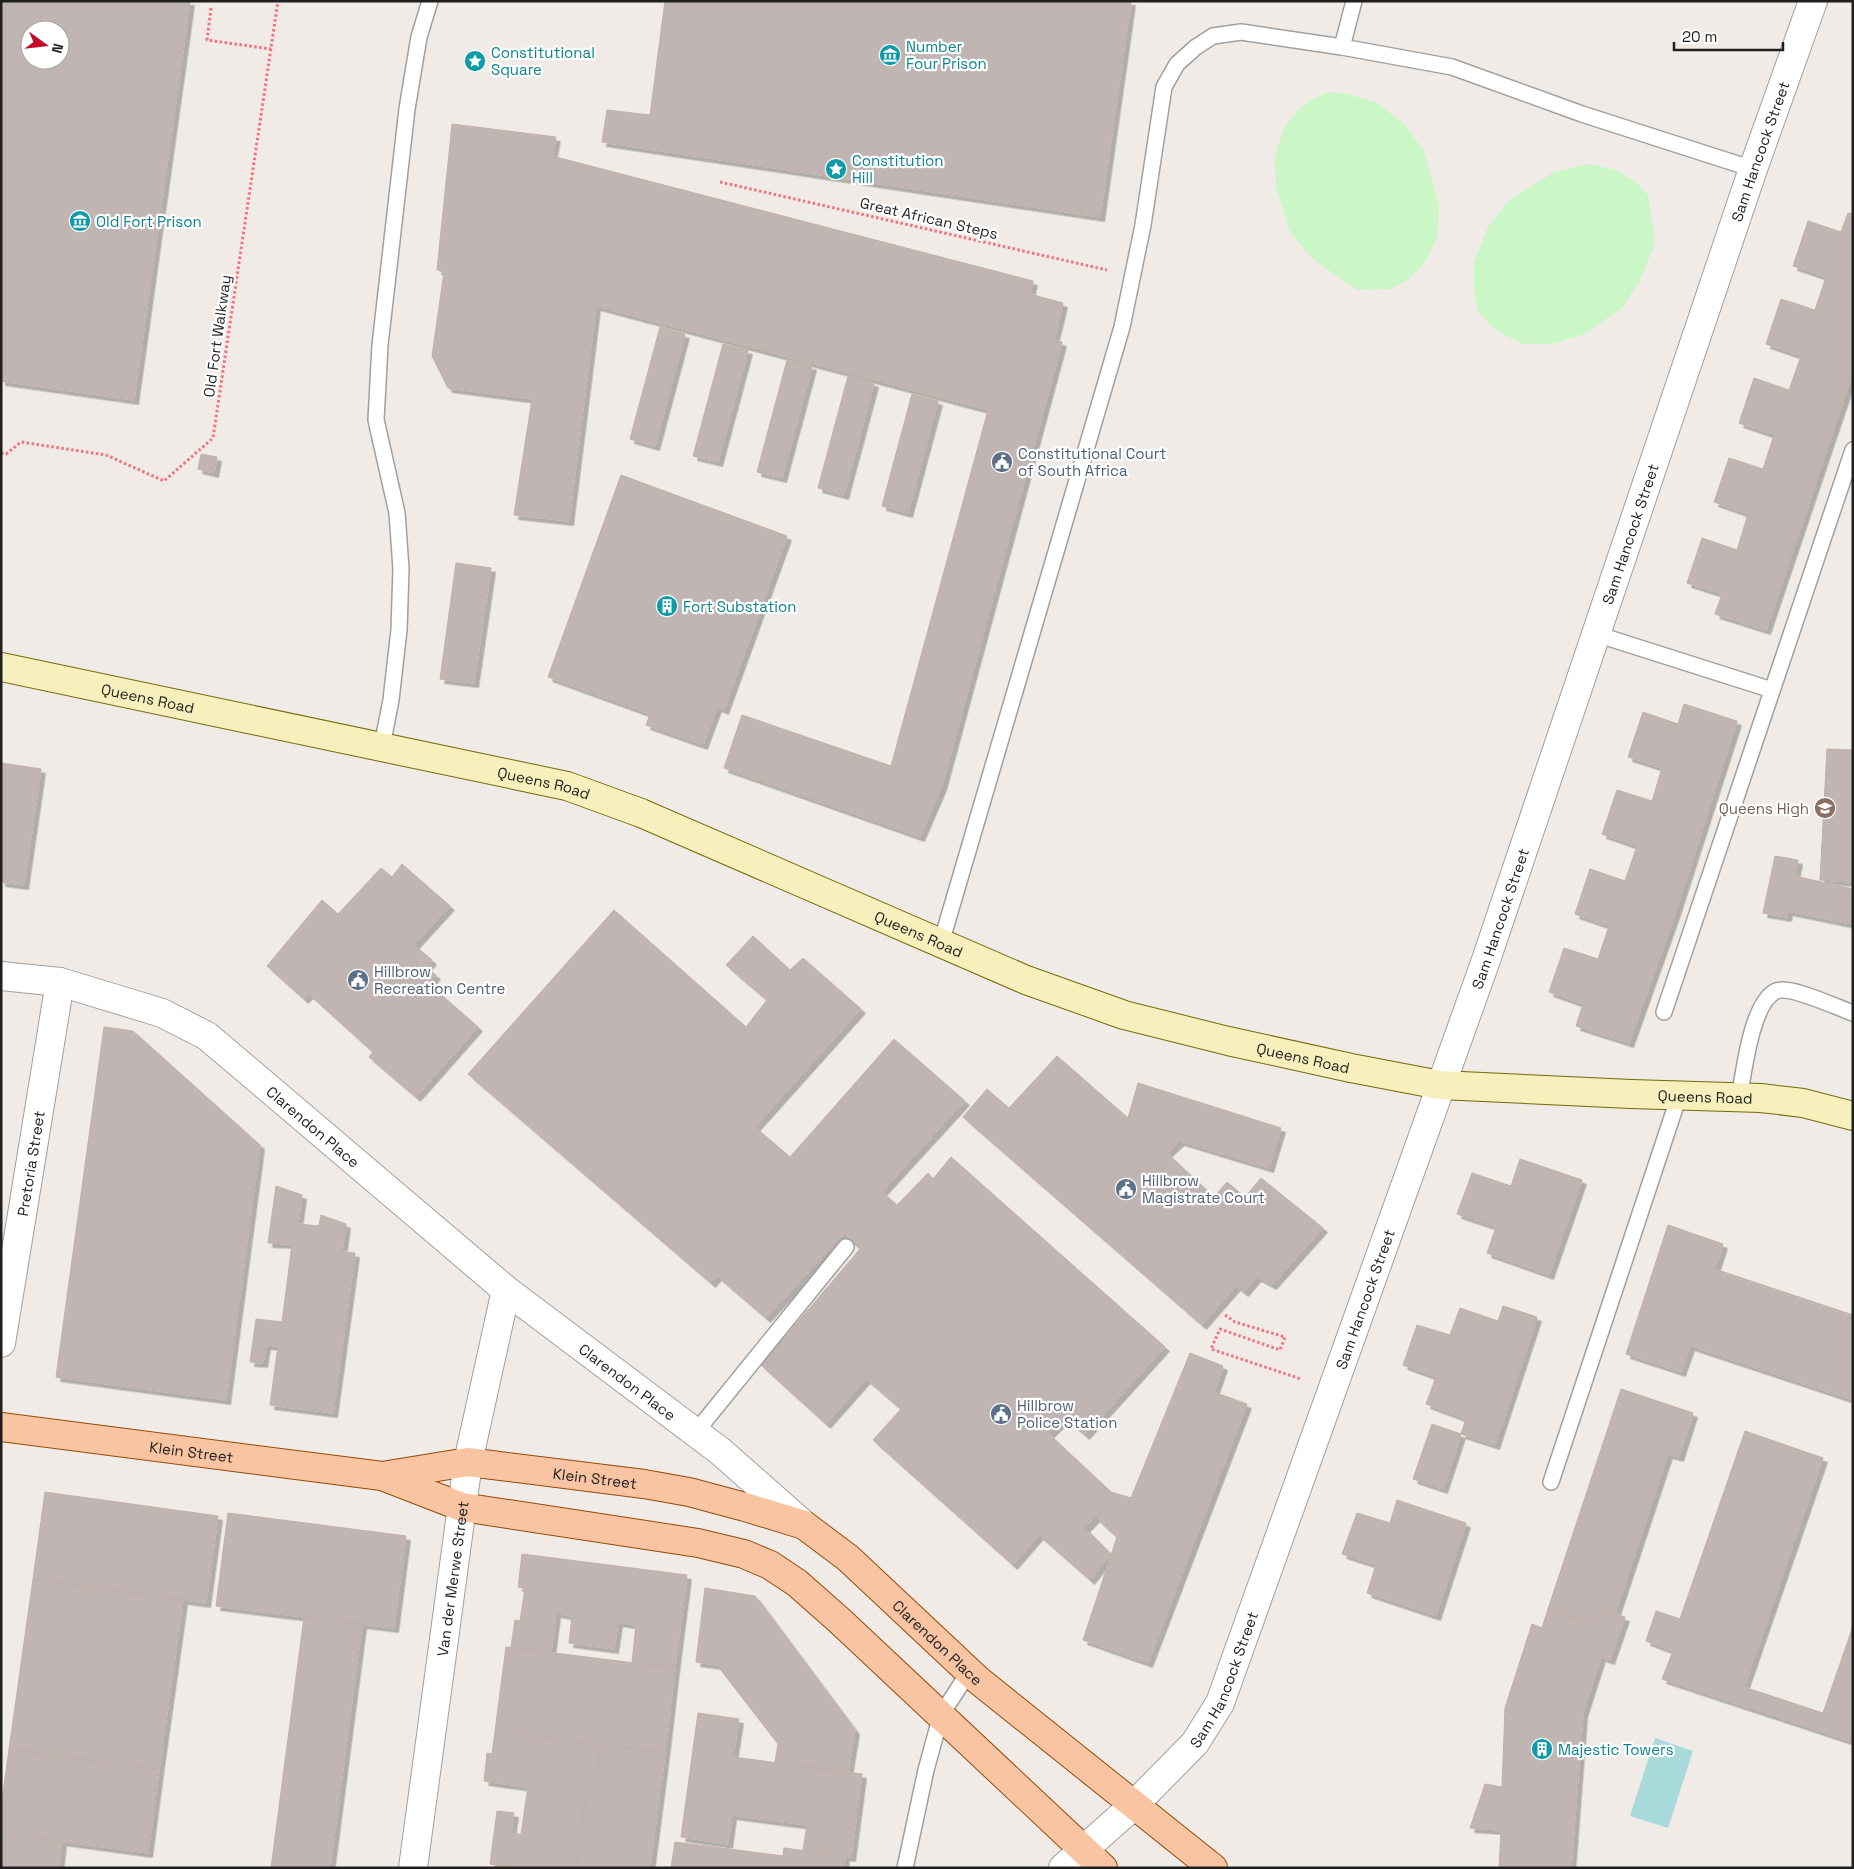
<svg xmlns="http://www.w3.org/2000/svg" width="1854" height="1869" viewBox="0 0 1854 1869" font-family="'Space Grotesk',sans-serif">
	<style>
		.park { fill: #caf7c5 }
		.water { fill: #a8d9db }
		.building { fill: #c0b5b2; stroke: #c1afa9; fill-rule: evenodd; filter: url(#shadow) }
		.lines { fill: none; stroke-linecap: round; stroke-linejoin: round }
		.lane-casing { stroke: #a0a0a0; stroke-width: 18 }
		.street-casing { stroke: #a0a0a0; stroke-width: 30 }
		.secondary-casing { stroke: #736b09; stroke-width: 30 }
		.primary-casing { stroke: #944b06; stroke-width: 30 }
		.path { stroke: #f4727d; stroke-width: 3; stroke-dasharray: 2.5 2.5; stroke-linecap: butt }
		.lane { stroke: #fff; stroke-width: 15 }
		.street { stroke: #fff; stroke-width: 28 }
		.secondary { stroke: #f7efbc; stroke-width: 28 }
		.primary { stroke: #f8c4a2; stroke-width: 28 }
		.labels { text-anchor: middle; dominant-baseline: central; stroke-width: 4.5; stroke-linejoin: round; paint-order: stroke }
		.culture-label { font-size: 15px; fill: #0d838f; stroke: #fff; text-anchor: start }
		.street-label { font-size: 15px; fill: #1f1f1f; stroke: #fff }
		.service-label { font-size: 15px; fill: #4e5e75; stroke: #fff; text-anchor: start }
		.education-label { font-size: 15px; fill: #785e54; stroke: #fff; text-anchor: end }
	</style>
	<defs>
		<filter id="shadow"><feDropShadow dx="4.5" dy="4.5" stdDeviation="0" flood-color="#0004"/></filter>
	</defs>
	<rect width="100%" height="100%" fill="#f0ebe6"/>
	<!-- park -->
	<g class="park">
		<path d="M1328,92L1346,94L1376,102L1406,126L1424,152L1439,205L1437,239L1425,262L1407,281L1390,289L1357,290L1313,259L1290,232L1276,188L1275,156L1284,128L1297,111L1308,102Z"/>
		<path d="M1588,164L1613,169L1635,181L1648,195L1655,243L1641,278L1622,308L1584,334L1553,344H1524L1504,335L1492,327L1478,311L1474,293V262L1488,227L1508,201L1554,172Z"/>
	</g>
	<!-- water -->
	<path class="water" d="M1655,1738L1693,1751L1668,1828L1630,1816Z"/>
	<!-- building -->
	<g class="building">
		<path d="M1,1H190L134,400L1,381ZM30,30H60V60H30Z"/>
		<path d="M665,1H1131L1100,217L602,142L607,110L650,115Z"/>
		<path d="M452,124L556,137L552,156L1033,281L1030,294L1063,303L1054,340L1062,342L942,786L920,837L724,768L742,715L891,766L988,410L596,306L569,521L514,515L532,399L448,388L432,356L444,272L437,270Z"/>
		<path d="M1848,213L1853,214V372L1766,630L1715,614L1722,594L1687,583L1702,538L1737,550L1748,514L1714,502L1729,458L1763,469L1774,435L1739,423L1754,378L1789,390L1801,356L1766,344L1781,299L1815,310L1826,277L1793,266L1808,221L1841,232Z"/>
		<path d="M660,327L685,334L655,446L630,439Z"/>
		<path d="M723,344L748,350L718,462L693,456Z"/>
		<path d="M787,360L812,366L782,478L757,472Z"/>
		<path d="M848,376L874,383L844,495L818,488Z"/>
		<path d="M912,394L938,401L908,513L882,506Z"/>
		<path d="M201,454L217,457L214,473L198,469Z"/>
		<path d="M621,475L787,536L724,710L717,707L703,745L646,725L650,714L548,677Z"/>
		<path d="M456,563L491,568L474,683L440,679Z"/>
		<path d="M1684,704L1737,721L1675,914L1629,1043L1576,1026L1583,1004L1549,992L1564,948L1598,959L1609,926L1575,914L1590,869L1625,881L1637,846L1602,834L1617,790L1652,801L1662,768L1628,757L1643,712L1678,724Z"/>
		<path d="M1827,749L1853,750V882L1820,880Z"/>
		<path d="M1,763L41,769L24,885L1,882Z"/>
		<path d="M1775,856L1798,860L1795,876L1853,889V916L1851,924L1788,911L1787,917L1763,913Z"/>
		<path d="M402,864L450,906L414,945L432,960L426,968L436,975L429,984L478,1027L416,1097L369,1057L373,1052L309,994L304,999L267,966L322,900L338,914L381,868L392,877Z"/>
		<path d="M614,910L746,1027L767,1000L726,965L753,936L790,970L803,958L861,1009L755,1127L790,1157L894,1039L965,1101L766,1318L717,1276L711,1283L468,1074Z"/>
		<path d="M104,1027L133,1031L260,1145L226,1400L56,1377Z"/>
		<path d="M1057,1056L1128,1118L1138,1083L1281,1128L1269,1168L1180,1141L1167,1153L1214,1197L1227,1182L1245,1197L1261,1178L1323,1228L1272,1285L1257,1277L1244,1292L1236,1286L1202,1325L963,1117L987,1089L1009,1108Z"/>
		<path d="M951,1157L1165,1347L1085,1435L1065,1418L1049,1434L1111,1492L1131,1498L1190,1353L1223,1366L1214,1392L1247,1404L1148,1663L1083,1640L1117,1537L1098,1520L1102,1511L1085,1528L1111,1554L1090,1580L1039,1535L1013,1565L873,1440L901,1409L866,1379L826,1424L761,1365L860,1249L844,1234L882,1192L897,1205L928,1173L933,1179Z"/>
		<path d="M1520,1159L1582,1180L1549,1275L1487,1253L1496,1227L1457,1214L1472,1173L1511,1186Z"/>
		<path d="M276,1186L302,1195L298,1224L319,1226L321,1215L346,1224L342,1252L355,1253L333,1413L270,1405L278,1346L266,1345L263,1363L250,1362L256,1319L282,1322L292,1244L268,1243Z"/>
		<path d="M1668,1225L1723,1244L1715,1269L1853,1315V1400L1690,1346L1681,1372L1626,1354Z"/>
		<path d="M1503,1306L1537,1317L1495,1445L1461,1434L1466,1419L1426,1404L1436,1377L1403,1365L1417,1325L1450,1335L1460,1308L1498,1321Z"/>
		<path d="M1621,1389L1693,1413L1679,1457L1668,1454L1615,1614L1603,1610L1597,1625L1548,1609Z"/>
		<path d="M1432,1424L1461,1434L1443,1489L1413,1479Z"/>
		<path d="M1745,1431L1823,1458L1744,1687L1823,1713L1853,1626V1742L1662,1679L1673,1651L1646,1641L1656,1611L1680,1619Z"/>
		<path d="M45,1492L218,1516L206,1603L33,1579Z"/>
		<path d="M1397,1500L1466,1523L1436,1616L1367,1593L1376,1565L1342,1554L1357,1513L1390,1523Z"/>
		<path d="M228,1513L406,1536L394,1628L216,1606Z"/>
		<path d="M522,1554L687,1575L675,1668L632,1662L636,1625L618,1622L614,1649L569,1643L572,1616L556,1613L551,1652L511,1647L515,1620L520,1621L525,1588L518,1587Z"/>
		<path d="M33,1579L183,1600L159,1770L9,1749Z"/>
		<path d="M705,1588L755,1596L855,1730L848,1772L775,1762L778,1744L717,1665L696,1662Z"/>
		<path d="M1548,1609L1597,1625L1603,1610L1625,1617L1610,1660L1601,1657L1583,1713L1571,1868H1499L1501,1830L1470,1828L1485,1784L1502,1787L1505,1708L1532,1624L1542,1628Z"/>
		<path d="M304,1617L362,1624L330,1868H271Z"/>
		<path d="M506,1647L675,1668L665,1753L495,1731Z"/>
		<path d="M698,1713L739,1719L733,1757L862,1774L851,1857L803,1850L807,1825L732,1815L728,1844L681,1837Z"/>
		<path d="M495,1731L601,1746L595,1789L587,1788L576,1868H517L490,1864L497,1811L514,1813L511,1834H521L528,1787L484,1781L487,1753L492,1754Z"/>
		<path d="M601,1746L665,1753L650,1868H576L587,1788L595,1789Z"/>
		<path d="M9,1749L159,1770L148,1853L1,1833V1808Z"/>
		<path d="M1,1833L62,1841L59,1868H1Z"/>
		<path d="M675,1842L783,1856L784,1848L845,1856L844,1868H671Z"/>
	</g>
	<g class="lines">
		<!-- lane casing -->
		<g class="lane-casing">
			<g id="lane">
				<path d="M1342,47L1354,1"/>
				<path d="M1596,634L1772,690"/>
				<path d="M382,746L391,700L399,630L401,569L397,513L376,420L380,345L407,109L419,37L430,1"/>
				<path d="M941,943L1122,327L1143,225L1164,87L1177,64L1196,47L1213,36L1241,32L1342,47L1452,67L1582,114L1753,169"/>
				<path d="M1664,1012L1853,450"/>
				<path d="M1739,1098C1744,1073 1751,1003 1776,991C1790,985 1838,1008 1853,1013"/>
				<path d="M695,1433L846,1247"/>
				<path d="M1551,1482L1679,1096"/>
				<path d="M905,1868L926,1770L941,1715L969,1672"/>
			</g>
		</g>
		<!-- street casing -->
		<g class="street-casing">
			<g id="street">
				<path id="s1" d="M1,976L60,982L162,1013L207,1036L506,1290L720,1451L804,1525"/>
				<path id="s2" d="M1,1343L60,982"/>
				<path id="s3" d="M413,1868L468,1462L506,1290"/>
				<path id="s4" d="M1063,1868L1134,1805L1195,1743L1220,1703L1486,960L1753,169L1813,1"/>
			</g>
		</g>
		<!-- secondary casing -->
		<g class="secondary-casing">
			<g id="secondary">
				<path id="s5" d="M1,667L567,786L641,813L1026,980L1124,1015L1228,1041L1351,1068L1440,1085L1631,1094L1761,1098L1803,1103L1853,1116"/>
			</g>
		</g>
		<!-- primary casing -->
		<g class="primary-casing">
			<g id="primary">
				<path id="s6" d="M1,1427L382,1476L462,1507L698,1543L744,1554L770,1565L797,1583L840,1621L1103,1868"/>
				<path id="s7" d="M382,1476L468,1462L644,1484L689,1492L745,1507L804,1525L848,1558L978,1680L1213,1868"/>
			</g>
		</g>
		<!-- path -->
		<g class="path">
			<path d="M211,8L207,40L271,49"/>
			<path d="M720,182L1107,270"/>
			<path d="M1,453L6,454L21,442L106,455L164,481L213,438L278,1"/>
			<path d="M1225,1315L1235,1322L1285,1337L1280,1350L1220,1329L1211,1349L1301,1379"/>
		</g>
		<!-- lane -->
		<use href="#lane" class="lane"/>
		<!-- street -->
		<use href="#street" class="street"/>
		<!-- secondary -->
		<use href="#secondary" class="secondary"/>
		<!-- primary -->
		<use href="#primary" class="primary"/>
	</g>
	<!-- icons -->
	<defs>
		<g id="museum-disc" transform="scale(1.125)"><circle r="9.5" fill="#0f9aa8" stroke="#fff"/><path d="M0-6L6-3V-2H-6V-3ZM-5-1h2V3h-2ZM-1-1h2V3h-2ZM3-1h2V3H3ZM-6 4H6V6H-6Z" fill="#fff"/></g>
		<g id="sight-disc" transform="scale(1.125)"><circle r="9.5" fill="#0f9aa8" stroke="#fff"/><path d="M0-6L1.8-2.2L6-1.7L2.9 1.2L3.7 5.4L0 3.3L-3.7 5.4L-2.9 1.2L-6-1.7L-1.8-2.2Z" fill="#fff"/></g>
		<g id="civic-disc" transform="scale(1.125)"><circle r="9.5" fill="#5c6f8a" stroke="#fff"/><path d="M-.6-6.5H3V-4.5H.6V-3L4-1V1h2V6H-6V1h2V-1L-.6-3ZM-1.2 2.5V6h2.4V2.5Z" fill="#fff"/></g>
		<g id="building-disc" transform="scale(1.125)"><circle r="9.5" fill="#0f9aa8" stroke="#fff"/><path d="M-4-6H4V6H1V3H-1V6H-4ZM-2.5-4.3h1.7v1.8h-1.7ZM.8-4.3h1.7v1.8H.8ZM-2.5-1h1.7V.8h-1.7ZM.8-1h1.7V.8H.8Z" fill="#fff"/></g>
		<g id="school-disc" transform="scale(1.125)"><circle r="9.5" fill="#8d6e63" stroke="#fff"/><path d="M0-5L7-2L0 1L-7-2ZM-4 1L0 2.5L4 1V4Q0 6-4 4Z" fill="#fff"/></g>
	</defs>
	<g fill-rule="evenodd">
		<use href="#museum-disc" x="890" y="55"/>
		<use href="#sight-disc" x="475" y="61"/>
		<use href="#sight-disc" x="836" y="169"/>
		<use href="#museum-disc" x="80" y="221"/>
		<use href="#civic-disc" x="1002" y="462"/>
		<use href="#building-disc" x="667" y="606"/>
		<use href="#school-disc" x="1825" y="808"/>
		<use href="#civic-disc" x="358" y="980"/>
		<use href="#civic-disc" x="1126" y="1189"/>
		<use href="#civic-disc" x="1001" y="1414"/>
		<use href="#building-disc" x="1542" y="1749"/>
	</g>
	<g class="labels">
		<!-- culture labels -->
		<g class="culture-label">
			<text x="906" y="46">Number<tspan x="906" dy="17">Four Prison</tspan></text>
			<text x="491" y="52">Constitutional<tspan x="491" dy="17">Square</tspan></text>
			<text x="852" y="160">Constitution<tspan x="852" dy="17">Hill</tspan></text>
			<text x="96" y="221">Old Fort Prison</text>
			<text x="683" y="606">Fort Substation</text>
			<text x="1558" y="1749">Majestic Towers</text>
		</g>
		<!-- street labels -->
		<g class="street-label">
			<text stroke="none"><textPath href="#s4" startOffset="1872">Sam Hancock Street</textPath></text>
			<text transform="translate(929 218) rotate(13)">Great African Steps</text>
			<text transform="translate(217 336) rotate(-82)">Old Fort Walkway</text>
			<text stroke="none"><textPath href="#s4" startOffset="1468">Sam Hancock Street</textPath></text>
			<text stroke="none"><textPath href="#s5" startOffset="150">Queens Road</textPath></text>
			<text stroke="none"><textPath href="#s5" startOffset="555">Queens Road</textPath></text>
			<text stroke="none"><textPath href="#s4" startOffset="1062">Sam Hancock Street</textPath></text>
			<text stroke="none"><textPath href="#s5" startOffset="960">Queens Road</textPath></text>
			<text stroke="none"><textPath href="#s5" startOffset="1365">Queens Road</textPath></text>
			<text stroke="none"><textPath href="#s5" startOffset="1770">Queens Road</textPath></text>
			<text stroke="none"><textPath href="#s1" startOffset="356">Clarendon Place</textPath></text>
			<text stroke="none"><textPath href="#s2" startOffset="182">Pretoria Street</textPath></text>
			<text stroke="none"><textPath href="#s4" startOffset="658">Sam Hancock Street</textPath></text>
			<text stroke="none"><textPath href="#s1" startOffset="761">Clarendon Place</textPath></text>
			<text stroke="none"><textPath href="#s6" startOffset="192">Klein Street</textPath></text>
			<text stroke="none"><textPath href="#s7" startOffset="215">Klein Street</textPath></text>
			<text stroke="none"><textPath href="#s3" startOffset="292">Van der Merwe Street</textPath></text>
			<text stroke="none"><textPath href="#s7" startOffset="608">Clarendon Place</textPath></text>
			<text stroke="none"><textPath href="#s4" startOffset="252">Sam Hancock Street</textPath></text>
		</g>
		<!-- service labels -->
		<g class="service-label">
			<text x="1018" y="453">Constitutional Court<tspan x="1018" dy="17">of South Africa</tspan></text>
			<text x="374" y="971">Hillbrow<tspan x="374" dy="17">Recreation Centre</tspan></text>
			<text x="1142" y="1180">Hillbrow<tspan x="1142" dy="17">Magistrate Court</tspan></text>
			<text x="1017" y="1405">Hillbrow<tspan x="1017" dy="17">Police Station</tspan></text>
		</g>
		<!-- education labels -->
		<g class="education-label">
			<text x="1809" y="808">Queens High</text>
		</g>
	</g>
	<!-- border -->
	<rect width="1854" height="1869" fill="none" stroke="#1f1f1f" stroke-width="5"/>
	<!-- north arrow -->
	<g transform="translate(45 45) rotate(105)"><circle r="24" fill="#ffffff" stroke="#a5a5a5"/>
	<path d="M0-4L9 19L0 12L-9 19Z" fill="#c6082b"/>
	<text y="-8" font-size="14" font-weight="bold" text-anchor="middle" fill="#1f1f1f">N</text>
	</g>
	<!-- scale -->
	<path d="M1674 42v8h109v-8" fill="none" stroke="#1f1f1f" stroke-width="2.5"/>
	<text x="1682" y="42" font-size="15" fill="#1f1f1f" stroke="#ffffff" stroke-width="4" paint-order="stroke">20 m</text>
</svg>
